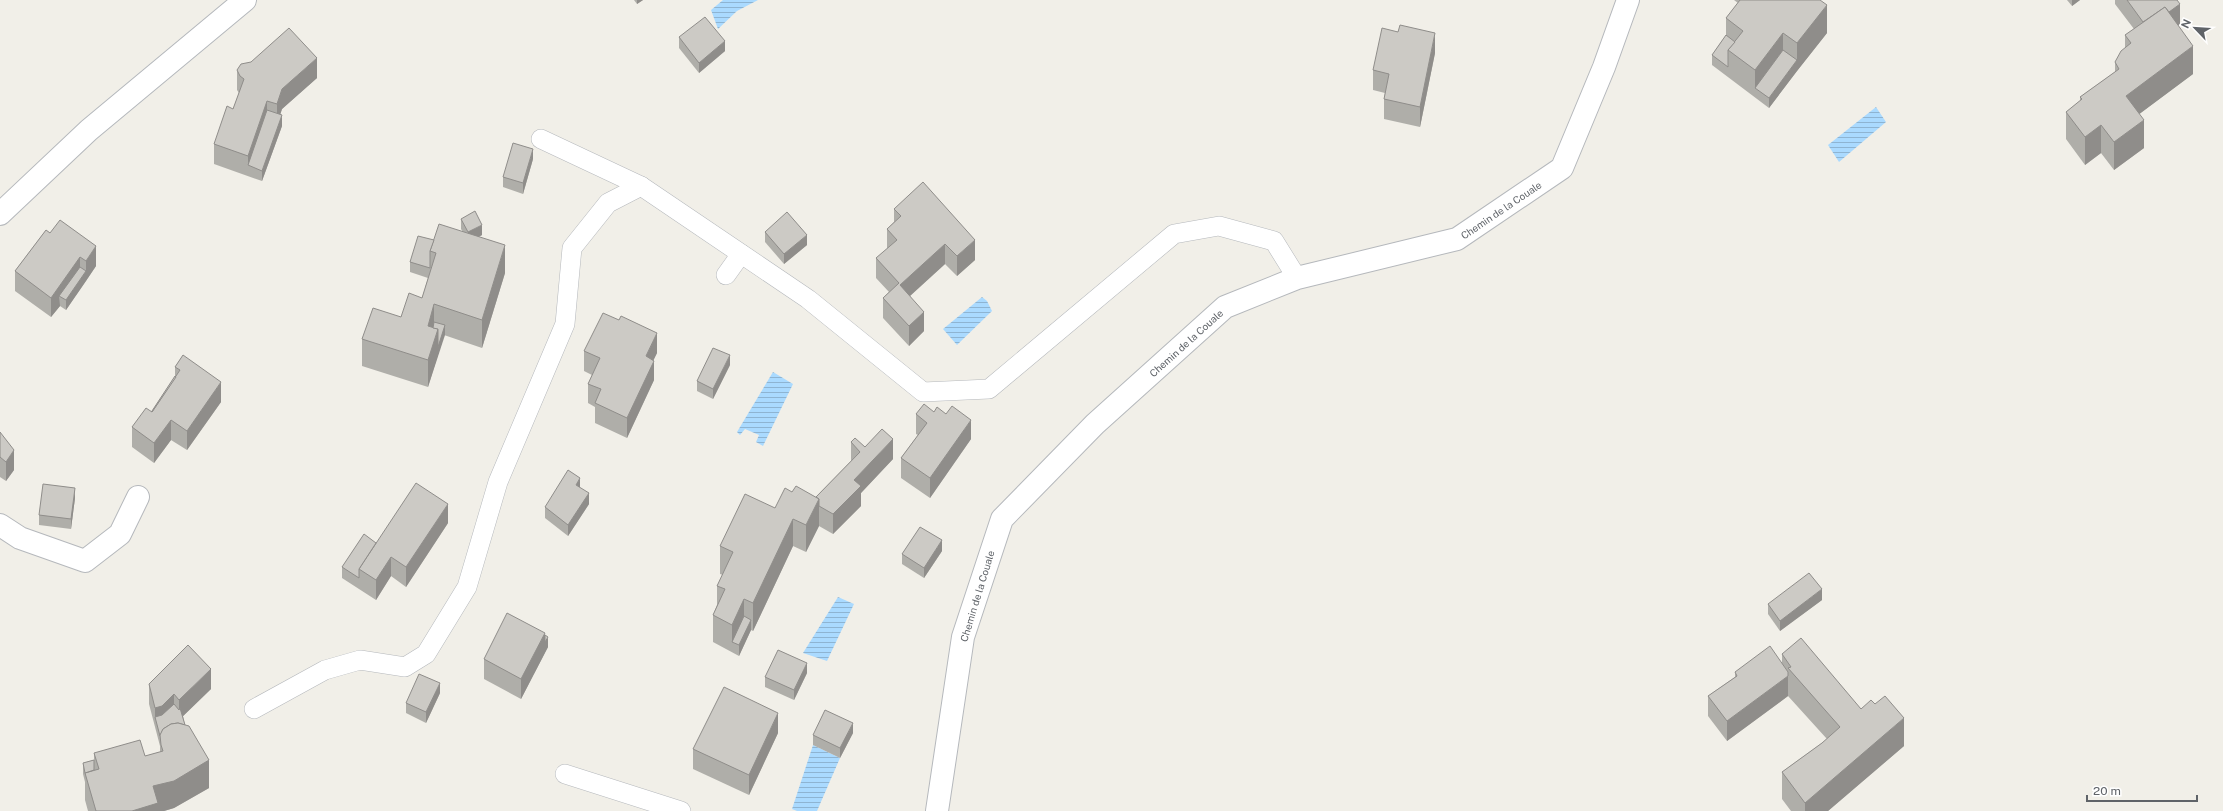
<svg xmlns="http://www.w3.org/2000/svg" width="2223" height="811" viewBox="0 0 2223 811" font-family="'Public Sans',sans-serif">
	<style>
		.water { fill: url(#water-rules) }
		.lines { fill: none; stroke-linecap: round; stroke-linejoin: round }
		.service-casing { stroke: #b5b8bc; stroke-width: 20 }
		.minor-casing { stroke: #b5b8bc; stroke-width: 24 }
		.service { stroke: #fff; stroke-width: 19 }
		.minor { stroke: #fff; stroke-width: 22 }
		.wall { fill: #afaea9 }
		.shaded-wall { fill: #8f8d8a }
		.building { fill: #cccac5; stroke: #8f8d8a }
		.labels { text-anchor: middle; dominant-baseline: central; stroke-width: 4; stroke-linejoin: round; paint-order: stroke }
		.street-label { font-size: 10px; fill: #5f6368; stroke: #fff }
	</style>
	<defs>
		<pattern id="water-rules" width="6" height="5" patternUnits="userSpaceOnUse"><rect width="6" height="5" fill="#aadaff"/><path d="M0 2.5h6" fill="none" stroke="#8eb4d2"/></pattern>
	</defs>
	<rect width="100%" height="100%" fill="#f1efe8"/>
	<!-- water -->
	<g class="water">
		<path d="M723,0H758L737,11L718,29L711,10Z"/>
		<path d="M1876,107L1886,122L1839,162L1828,145Z"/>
		<path d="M982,297L987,301L992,311L957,345L943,329Z"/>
		<path d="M773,372L793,384L763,446L756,442L759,435L745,429L740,435L737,432Z"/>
		<path d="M838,597L854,604L827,661L803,653Z"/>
		<path d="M813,745L840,758L817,811H797L792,809Z"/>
	</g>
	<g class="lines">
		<!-- service casing -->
		<g class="service-casing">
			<g id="service">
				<path d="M541,139L641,186L808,299L923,392L989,389L1174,234L1219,226L1274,241L1297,278"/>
				<path d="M726,275L741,254"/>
				<path d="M254,709L325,670L360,660L405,667L426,654L467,587L498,482L565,324L572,248L608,203L641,186"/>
				<path d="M565,774L681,811"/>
			</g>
		</g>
		<!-- minor casing -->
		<g class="minor-casing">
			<g id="minor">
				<path d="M0,214L89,130L245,0"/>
				<path d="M0,525L20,538L85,561L120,534L138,497"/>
				<path d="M937,811L963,637L1002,519L1095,424L1225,307L1297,278L1457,239L1562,168L1604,67L1628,0"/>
			</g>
		</g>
		<!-- service -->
		<use href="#service" class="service"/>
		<!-- minor -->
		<use href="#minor" class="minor"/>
	</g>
	<!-- wall -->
	<g class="wall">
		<path d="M634,0H643L637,4Z"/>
		<path d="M1734,0H1820L1827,33L1797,71L1769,108L1712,65V55L1726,35V18L1738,3Z"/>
		<path d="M2067,0H2080L2072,6Z"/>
		<path d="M2115,0H2177L2180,24L2178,26L2193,74L2139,114L2144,148L2114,170L2101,153L2085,165L2066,139V112L2080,101V97L2115,72V62L2125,48V35L2134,29L2115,4Z"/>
		<path d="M679,37L725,51L699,73L679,48Z"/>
		<path d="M1435,53L1420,127L1384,119V99L1385,93L1373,90V70Z"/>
		<path d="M237,70L317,78L282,109L280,115L282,126L262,181L214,164V144L233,109L239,93L237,90Z"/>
		<path d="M533,159L523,194L503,187V177Z"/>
		<path d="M894,209L975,260L957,276L945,264L910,296L924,331L909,346L883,318V298L889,292L876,278V258L887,249V229L894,222Z"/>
		<path d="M461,219L482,235L479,237L505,273L482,348L444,335L428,387L362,366V339L401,317L422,298L428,278L410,272V262L434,240L463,232L461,229Z"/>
		<path d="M46,230L96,266L66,310L60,306L51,317L15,291V271Z"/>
		<path d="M765,232L807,245L784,264L765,242Z"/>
		<path d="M584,351L657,353L653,360L654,380L627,438L595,423V407L588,403V384L592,375L584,371Z"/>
		<path d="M183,355L221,402L187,450L171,440L154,463L132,447V427L152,411L175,376V367Z"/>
		<path d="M730,365L713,399L697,391V381Z"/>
		<path d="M934,412L946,414L971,439L930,498L901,478V458L918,435L916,434V414Z"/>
		<path d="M0,432L14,470L6,481L0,477Z"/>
		<path d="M851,442L865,447L893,459L861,493V506L833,534L819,526L806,552L793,546L753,631L751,630L739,656L713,642V615L717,605V586L723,575L720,574V546L775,508L792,492L816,497L851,461Z"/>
		<path d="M580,488L589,504L568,536L545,518V507Z"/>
		<path d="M75,498L71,529L39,525V515Z"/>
		<path d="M448,523L406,587L391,576L376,600L342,578V567L376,543Z"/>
		<path d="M942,551L924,578L902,564V554Z"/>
		<path d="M1822,600L1780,631L1768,614V604Z"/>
		<path d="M545,635L548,647L521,699L484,679V659Z"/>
		<path d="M1782,654L1861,709L1904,746L1828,811H1791L1782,799V772L1822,743L1827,739L1788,696L1727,741L1708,716V696L1735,677V672L1782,662Z"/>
		<path d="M807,673L794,700L765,687V677Z"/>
		<path d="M149,684L211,689L183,716L185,725L209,788L174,808L164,811H88L85,800V782L83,774V763L94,760V753L145,756L160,752V746L149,704Z"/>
		<path d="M440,693L426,723L406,713V703Z"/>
		<path d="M778,733L749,795L693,769V749Z"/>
		<path d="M853,733L840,758L813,745V735Z"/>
	</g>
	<!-- shaded-wall -->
	<g class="shaded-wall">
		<path d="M637,0H643L637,4Z"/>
		<path d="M2072,0H2080L2072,6Z"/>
		<path d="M2180,4V24L2147,47V27Z"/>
		<path d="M1827,5V33L1797,71L1769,108V98L1797,60V43Z"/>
		<path d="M1435,33V53L1420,127V107Z"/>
		<path d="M1783,33V61L1755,88V70Z"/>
		<path d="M725,41V51L699,73V63Z"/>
		<path d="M2193,46V74L2126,124V96Z"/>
		<path d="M317,58V78L282,109L277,124V104L282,89Z"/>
		<path d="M267,101V121L248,165V156Z"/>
		<path d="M282,115V126L262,181V171Z"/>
		<path d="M2144,120V148L2114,170V142Z"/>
		<path d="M2101,125V153L2085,165V137Z"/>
		<path d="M533,149V159L523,194V183Z"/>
		<path d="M482,225V235L468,242V232Z"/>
		<path d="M807,235V245L784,264V254Z"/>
		<path d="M975,240V260L957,276V256Z"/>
		<path d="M945,244V264L900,305V285Z"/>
		<path d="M505,245V273L482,348V320Z"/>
		<path d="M96,246V266L86,281V261Z"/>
		<path d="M80,257V277L59,296L60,306L51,317V298Z"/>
		<path d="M86,271V281L66,310V300Z"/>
		<path d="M434,304V332L428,326Z"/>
		<path d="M924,312V331L909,346V326Z"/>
		<path d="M445,325V335L428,387V360L438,329Z"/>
		<path d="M657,333V353L646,376V356Z"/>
		<path d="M730,355V365L713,399V389Z"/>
		<path d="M654,361V380L627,438V418Z"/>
		<path d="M221,382V402L187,450V431Z"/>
		<path d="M171,420V440L154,463V443Z"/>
		<path d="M971,420V439L930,498V478Z"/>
		<path d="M893,439V459L861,493V506L833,534V514L854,480Z"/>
		<path d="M14,450V470L6,481V462Z"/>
		<path d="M580,478V488L576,485Z"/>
		<path d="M75,488V498L71,529V519Z"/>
		<path d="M589,493V504L568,536V525Z"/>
		<path d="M819,499V526L806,552V525Z"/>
		<path d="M448,504V523L406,587V567Z"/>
		<path d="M793,519V546L753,631V603Z"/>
		<path d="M942,540V551L924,578V568Z"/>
		<path d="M391,557V576L376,600V580Z"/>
		<path d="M1822,589V600L1780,631V621Z"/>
		<path d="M744,599V627L732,642V625Z"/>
		<path d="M751,620V630L739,656V645Z"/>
		<path d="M545,633V642L548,637V647L521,699V679Z"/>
		<path d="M807,663V673L794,700V690Z"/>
		<path d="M211,669V689L179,720V700Z"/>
		<path d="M1788,676V696L1727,741V721Z"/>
		<path d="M440,683V693L426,723V712Z"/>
		<path d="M174,694V714L155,717V708Z"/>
		<path d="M778,713V733L749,795V775Z"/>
		<path d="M1904,718V746L1828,811H1805V803Z"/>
		<path d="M853,723V733L840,758V748Z"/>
		<path d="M209,760V788L174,808L164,811H132L153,786Z"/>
	</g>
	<!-- building -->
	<g class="building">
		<path d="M1740,0H1820L1827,5L1797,43L1783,33L1755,70L1728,50L1743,31L1726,18Z"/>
		<path d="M2127,0H2177L2180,4L2169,12L2165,7L2143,22Z"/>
		<path d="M2165,7L2193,46L2126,96L2144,120L2114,142L2101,125L2085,137L2066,112L2082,99L2080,97L2119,69L2115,62L2121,51L2131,43L2125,35Z"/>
		<path d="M705,17L725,41L699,63L679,37Z"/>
		<path d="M1400,25L1435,33L1420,107L1384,99L1389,74L1373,70L1382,28L1398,32Z"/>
		<path d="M289,28L317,58L282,89L277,104L267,101L248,156L214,144L227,106L233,109L244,79L240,76L237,70L241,64L251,62Z"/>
		<path d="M1726,35L1735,42L1728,50V67L1712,55Z"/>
		<path d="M1783,50L1797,60L1769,98L1755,88Z"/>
		<path d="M267,110L282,115L262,171L248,165Z"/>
		<path d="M513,143L533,149L523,183L503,177Z"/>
		<path d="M923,182L975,240L957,256L945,244L900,285L924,312L909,326L883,298L899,283L876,258L897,240L887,229L901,216L894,209Z"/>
		<path d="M475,211L482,225L468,232L461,219Z"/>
		<path d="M787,212L807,235L784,254L765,232Z"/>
		<path d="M60,220L96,246L86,261L80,257L51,298L15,271L46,230L50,233Z"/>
		<path d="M439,224L505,245L482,320L434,304L428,326L438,329L428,360L362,339L373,308L401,317L409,293L422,298L436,253L430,251Z"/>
		<path d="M418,236L434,240L430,251V268L410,262Z"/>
		<path d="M80,267L86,271L66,300L59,296Z"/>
		<path d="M603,313L619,320L621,316L657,333L646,356L654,361L627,418L595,403L601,389L588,384L600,358L584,351Z"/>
		<path d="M434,322L445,325L438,347V329L433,328Z"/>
		<path d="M713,348L730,355L713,389L697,381Z"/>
		<path d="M183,355L221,382L187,431L171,420L154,443L132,427L146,408L152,412L180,370L175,367Z"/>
		<path d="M175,376L176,377L152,412V411Z"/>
		<path d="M924,404L934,412L937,407L946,414L952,406L971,420L930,478L901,458L927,423L916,414Z"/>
		<path d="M882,429L893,439L854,480L861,486L833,514L819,506V499L816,497L860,452L851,442L855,438L865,447Z"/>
		<path d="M0,432L14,450L6,462L0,457Z"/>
		<path d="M568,470L580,478L576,485L589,493L568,525L545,507Z"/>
		<path d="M416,483L448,504L406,567L391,557L376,580L359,569Z"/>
		<path d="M43,484L75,488L71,519L39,515Z"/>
		<path d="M796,486L819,499L806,525L793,519L753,603L744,599L732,625L713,615L725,589L717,586L733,552L720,546L745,494L775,508L785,488L792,492Z"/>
		<path d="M920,527L942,540L924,568L902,554Z"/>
		<path d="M364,534L376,543L359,569V578L342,567Z"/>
		<path d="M1809,573L1822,589L1780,621L1768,604Z"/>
		<path d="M507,613L545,633L521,679L484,659Z"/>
		<path d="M744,616L751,620L739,645L732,642Z"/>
		<path d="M545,635L548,637L545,642Z"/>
		<path d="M1801,638L1861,709L1871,700L1875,704L1885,696L1904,718L1805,803L1782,772L1822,743L1840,727L1788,668L1791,667L1782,654Z"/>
		<path d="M188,645L211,669L179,700L174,694L162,706L155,708L149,684Z"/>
		<path d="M1770,646L1788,672V676L1727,721L1708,696L1737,676L1735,672Z"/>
		<path d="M778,650L807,663L794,690L765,677Z"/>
		<path d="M419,674L440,683L426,712L406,703Z"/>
		<path d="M724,687L778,713L749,775L693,749Z"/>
		<path d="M174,704L179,710L180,708L185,725L178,723L171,724L163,729L160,736L155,717L162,715Z"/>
		<path d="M825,710L853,723L840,748L813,735Z"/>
		<path d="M178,723L189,726L209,760L174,781L153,786L158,803L132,811H96L85,773L99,769L94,753L140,740L145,756L163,751L161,745L160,735L163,729L171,724Z"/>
		<path d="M94,760V770L85,773L83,763Z"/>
	</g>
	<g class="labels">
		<!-- street labels -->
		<g class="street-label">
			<text transform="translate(1501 210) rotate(-34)">Chemin de la Couale</text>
			<text transform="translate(1186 343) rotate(-42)">Chemin de la Couale</text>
			<text transform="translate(977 596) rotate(-73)">Chemin de la Couale</text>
		</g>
	</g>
	<!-- north arrow -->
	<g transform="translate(2195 28) rotate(295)" stroke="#ffffff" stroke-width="3" paint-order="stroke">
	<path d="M0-3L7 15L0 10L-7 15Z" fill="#5f6368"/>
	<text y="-6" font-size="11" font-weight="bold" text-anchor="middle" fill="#5f6368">N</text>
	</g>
	<!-- scale -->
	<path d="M2087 795v6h110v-6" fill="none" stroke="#5f6368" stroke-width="2"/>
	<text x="2093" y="795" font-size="12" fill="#5f6368" stroke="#ffffff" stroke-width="3" paint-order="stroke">20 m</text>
</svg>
